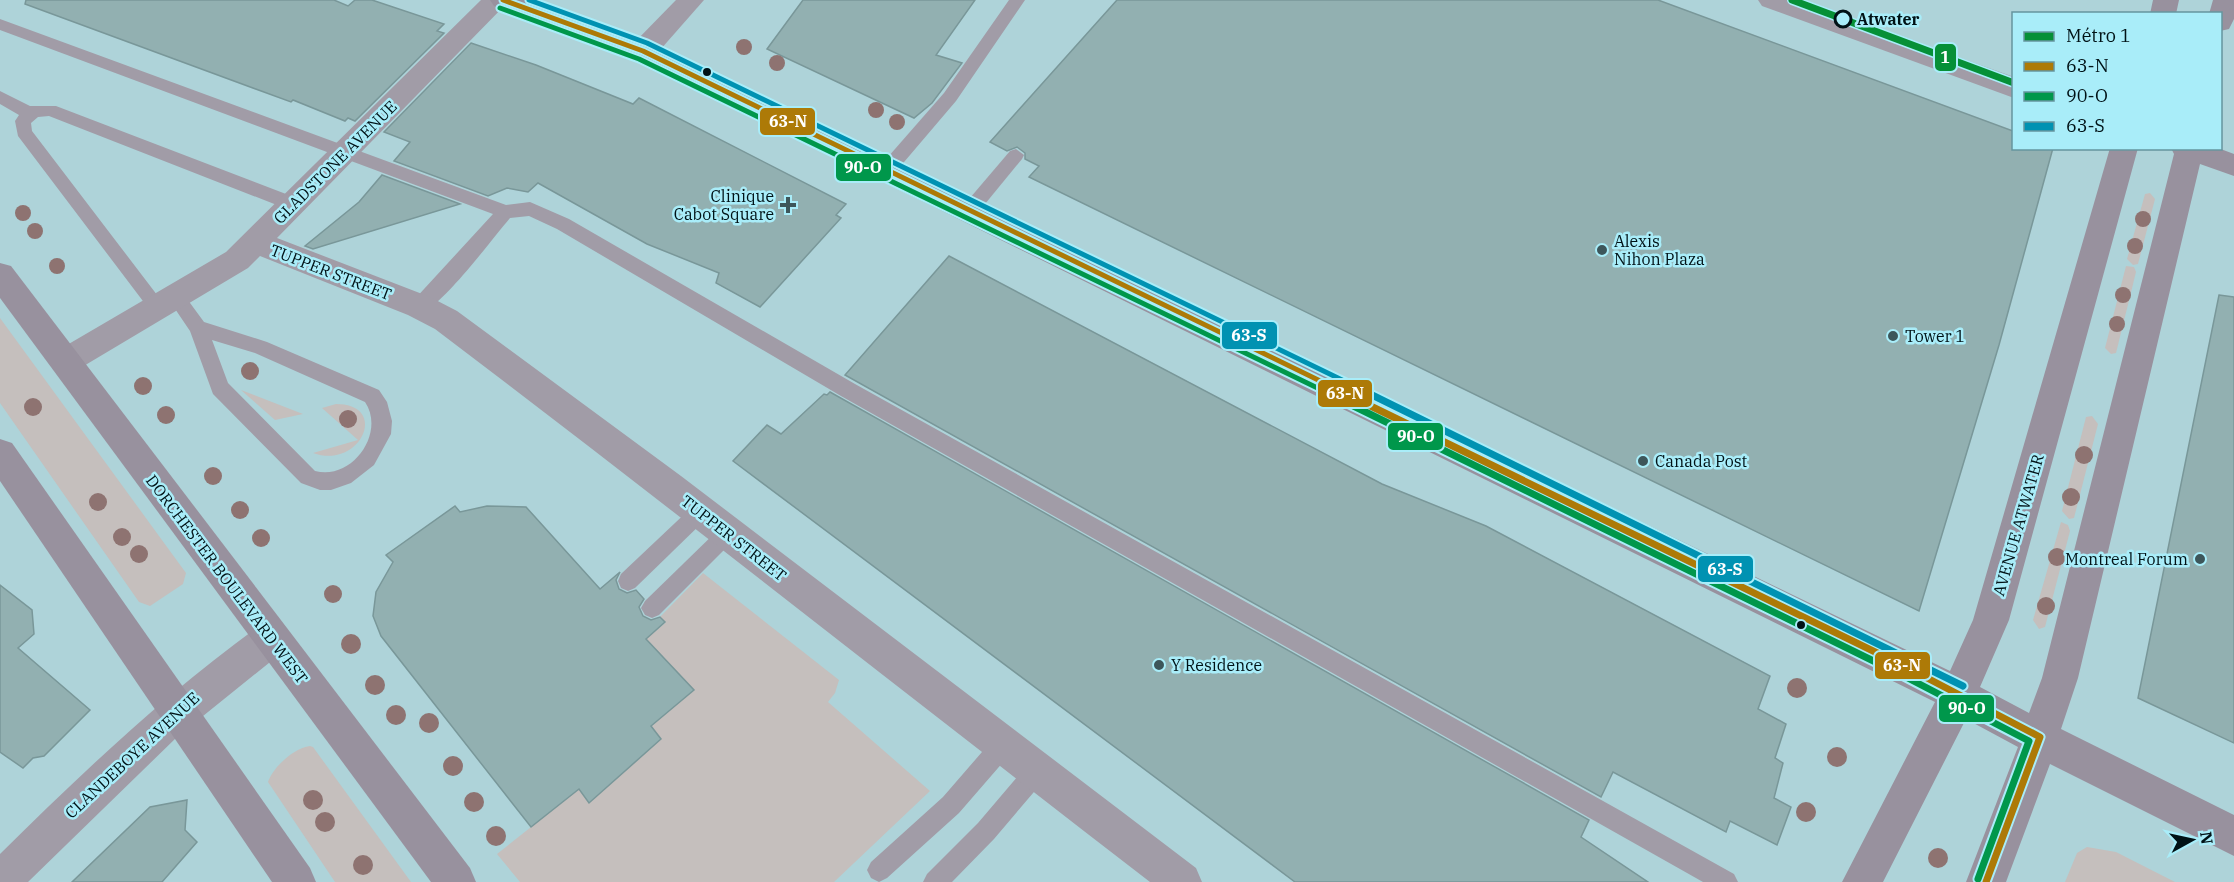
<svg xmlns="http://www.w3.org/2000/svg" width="2234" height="882" viewBox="0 0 2234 882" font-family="'IBM Plex Serif',serif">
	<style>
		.green { fill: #c5bfbd }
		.building { fill: #92b0b1; stroke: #799799; stroke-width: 1.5 }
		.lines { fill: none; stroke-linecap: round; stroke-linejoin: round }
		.lane { fill: #a19ca7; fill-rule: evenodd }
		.street { fill: #a19ca7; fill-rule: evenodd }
		.secondary { fill: #98919e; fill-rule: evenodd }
		.bus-1-far1-casing { stroke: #a9edf9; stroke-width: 9 }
		.bus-1-casing { stroke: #a9edf9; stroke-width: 11 }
		.bus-2-far1-casing { stroke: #a9edf9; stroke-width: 9 }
		.bus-2-casing { stroke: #a9edf9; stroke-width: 11 }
		.bus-3-far1-casing { stroke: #a9edf9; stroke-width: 9 }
		.bus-3-casing { stroke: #a9edf9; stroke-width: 11 }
		.bus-1-far1 { stroke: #ad7a07; stroke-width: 5 }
		.bus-1 { stroke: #ad7a07; stroke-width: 7 }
		.bus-2-far1 { stroke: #00974b; stroke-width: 5 }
		.bus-2 { stroke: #00974b; stroke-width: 7 }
		.bus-3-far1 { stroke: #0092b2; stroke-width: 5 }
		.bus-3 { stroke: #0092b2; stroke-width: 7 }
		.metro-1-casing { stroke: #a9edf9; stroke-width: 10 }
		.metro-1 { stroke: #069037; stroke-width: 7 }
		.tree { fill: #8e7371 }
		.stop-dot { fill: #a9edf9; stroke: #001216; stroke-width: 3 }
		.bus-dot { fill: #001216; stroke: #a9edf9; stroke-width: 2 }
		.poi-dot { fill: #3d565a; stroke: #a9edf9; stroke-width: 2 }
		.labels { text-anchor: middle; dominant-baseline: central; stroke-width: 5; stroke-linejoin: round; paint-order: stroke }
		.stop-label { font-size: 16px; font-weight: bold; fill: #001216; stroke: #a9edf9; text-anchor: start }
		.street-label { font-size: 16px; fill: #001216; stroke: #a9edf9 }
		.poi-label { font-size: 16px; fill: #001216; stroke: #a9edf9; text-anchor: start }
		.line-badge { stroke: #a9edf9; stroke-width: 2 }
		.badge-label { font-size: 16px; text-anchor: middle; font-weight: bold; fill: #fff }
	</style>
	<rect width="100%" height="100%" fill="#aed3d9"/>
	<!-- green -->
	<g class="green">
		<path d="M2150,193L2155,199L2138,264L2133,265L2127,259L2145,194Z"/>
		<path d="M2126,266L2134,267L2136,272L2116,353L2111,354L2105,348Z"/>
		<path d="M0,318L186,573L183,584L150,606L139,602L0,403Z"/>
		<path d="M241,390L303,414L275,420Z"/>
		<path d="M336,404C390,404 361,470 313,453L358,440L322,408Z"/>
		<path d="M2092,416L2098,424L2074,518L2069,519L2062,511L2086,417Z"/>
		<path d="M2061,522L2068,525L2070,531L2045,627L2039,629L2033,620Z"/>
		<path d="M703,573L839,680L835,693L828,702L930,791L834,882H520L497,854L579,789L693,690L646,639L665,623L660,617Z"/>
		<path d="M310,746L313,747L411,882H335L268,782C273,767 294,748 310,746Z"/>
		<path d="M2087,847L2116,852L2175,882H2065L2077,853Z"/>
	</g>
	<!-- building -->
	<g class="building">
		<path d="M26,0H334L348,6L355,0H372L444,24L437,31L444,33L355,121L348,118L345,121L293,100L291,102L25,4Z"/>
		<path d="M803,0H975L936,55L962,63L932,103L914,118L767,49Z"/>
		<path d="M1117,0H1658L2013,131V148H2053L1999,345L1919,611L1029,177L1039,166L1025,159V153L1017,147L1007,151L990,142Z"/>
		<path d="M471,43L536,65L633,104L639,98L846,204L836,215L841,218L760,307L716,283L719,273L647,244L538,183L528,192L507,188L488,196L394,161L410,142L384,132Z"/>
		<path d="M382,175L460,204L313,249L305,246L359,202Z"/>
		<path d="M949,256L1382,484L1486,526L1770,676L1758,709L1786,724L1775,758L1783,763L1774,798L1791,807L1777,845L1730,821L1726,832L1613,772L1601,797L845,375Z"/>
		<path d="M2219,295L2234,297V743L2138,698Z"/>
		<path d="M830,392L1589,820L1581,837L1648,882H1295L733,461L767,425L781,434L824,394L827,395Z"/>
		<path d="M455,506L460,512L487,506L526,507L600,589L620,572L616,580L619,589L627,593L636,590L644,599L639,607L643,616L651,620L660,617L665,622L646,639L694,690L651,726L661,739L589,803L579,789L531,827L381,636L373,616L376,592L393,562L386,555Z"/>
		<path d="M0,585L32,610L34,634L18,648L90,710L44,756L33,758L23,768L0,752Z"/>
		<path d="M187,800L185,830L197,842L162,882H72L150,807Z"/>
	</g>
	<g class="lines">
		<!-- lane -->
		<g class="lane">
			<path d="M1009,0H1025L956,101L893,175H881L878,170L881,165L944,93Z"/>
			<path d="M0,19L506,205L530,202L569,219L855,384L1734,874L1738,882H1703L841,396L557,229L529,216L510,218C489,243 451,294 426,311C421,314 418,313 413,311L410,306L413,301L493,214L0,30Z"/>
			<path d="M0,91L30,106H56L299,199L302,204L299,209H287L49,116L38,117L31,123L32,131L167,308L164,313L158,315L152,313L18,136L15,121L19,115L0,104Z"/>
			<path d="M1016,149L1024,155L1022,159L976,215H964L961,210L964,205L1010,151Z"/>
			<path d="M176,290L182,292L204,322L267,342L379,390L387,402L392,421L391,434L374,465L351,483L331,490H320L301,483L213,394L190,331L167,297L170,292ZM212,340L255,353L365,402C386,433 352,481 315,471L228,383Z"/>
			<path d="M700,503L707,506L710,512L707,518L635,588L628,591L621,588L618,581L621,574L693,506Z"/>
			<path d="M728,524L735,527L738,533L735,539L659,615L652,618L645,615L641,608L645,601L721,527Z"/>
			<path d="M1003,734L1011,737L1014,745L1011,753L959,813L887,878L879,882L871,878L867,870L871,862L943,797L995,737Z"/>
			<path d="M1037,760L1045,763L1048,771L1045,779L994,839L952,882H923L927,874L978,823L1029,763Z"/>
		</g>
		<!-- street -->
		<g class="street">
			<path d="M481,0H510L277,238L430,297L457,311L681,476L1196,868L1202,882H1150C911,698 675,511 435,329L408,315L260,256L248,268L77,370L66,374L55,370L50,361L55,352L226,252Z"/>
			<path d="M676,0H704L653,58L643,61L633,58L630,51L633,44Z"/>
			<path d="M1758,0H1798L2014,77V98L1762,6Z"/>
			<path d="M272,621L285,626L290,638L285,650L177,737L28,882H0V854C82,773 165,694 259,626Z"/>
		</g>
		<!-- secondary -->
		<g class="secondary">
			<path d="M490,0H530L653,44L1950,671L1973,620L2110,148H2138L2009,620L1980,687L2029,713L2042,678L2174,154L2171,148H2218L2234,154V176L2200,164L2078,678L2061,729L2234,815V856L2050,764L2006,882H1966L2018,747L1966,719L1883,882H1842L1935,702L633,58L494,6Z"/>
			<path d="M2153,0H2179L2176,14H2150Z"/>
			<path d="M2213,0H2234V19L2229,29L2220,31V14H2209Z"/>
			<path d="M0,263L11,266L470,868L476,882H431L0,298Z"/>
			<path d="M0,439L12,443L310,868L316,882H272L0,481Z"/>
		</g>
		<!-- bus-1-far1 casing -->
		<g class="bus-1-far1-casing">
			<path id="bus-1-far1" d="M503,0L643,51L1349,395"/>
		</g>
		<!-- bus-1 casing -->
		<g class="bus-1-casing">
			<path id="bus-1" d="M1346,394L1908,668L2040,737L1986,882"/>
		</g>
		<!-- bus-2-far1 casing -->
		<g class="bus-2-far1-casing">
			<path id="bus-2-far1" d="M500,8L639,59L1332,395"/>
		</g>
		<!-- bus-2 casing -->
		<g class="bus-2-casing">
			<path id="bus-2" d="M1329,394L1904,676L2029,741L1978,879"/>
		</g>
		<!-- bus-3-far1 casing -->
		<g class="bus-3-far1-casing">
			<path id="bus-3-far1" d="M529,0L647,43L1373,395"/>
		</g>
		<!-- bus-3 casing -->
		<g class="bus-3-casing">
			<path id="bus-3" d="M1370,394L1963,686"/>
		</g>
		<!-- bus-1-far1 -->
		<use href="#bus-1-far1" class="bus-1-far1"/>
		<!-- bus-1 -->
		<use href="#bus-1" class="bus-1"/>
		<!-- bus-2-far1 -->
		<use href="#bus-2-far1" class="bus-2-far1"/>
		<!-- bus-2 -->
		<use href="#bus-2" class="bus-2"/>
		<!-- bus-3-far1 -->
		<use href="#bus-3-far1" class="bus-3-far1"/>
		<!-- bus-3 -->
		<use href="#bus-3" class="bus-3"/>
		<!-- metro-1 casing -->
		<g class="metro-1-casing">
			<path id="metro-1" d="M1792,0L2014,83"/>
		</g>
		<!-- metro-1 -->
		<use href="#metro-1" class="metro-1"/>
	</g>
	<!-- trees -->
	<g class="tree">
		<circle cx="744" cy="47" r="8"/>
		<circle cx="777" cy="63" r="8"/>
		<circle cx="876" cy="110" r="8"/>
		<circle cx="897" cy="122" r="8"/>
		<circle cx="23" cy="213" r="8"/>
		<circle cx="2143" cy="219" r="8"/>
		<circle cx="35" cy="231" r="8"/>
		<circle cx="2135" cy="246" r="8"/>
		<circle cx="57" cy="266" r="8"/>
		<circle cx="2123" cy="295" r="8"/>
		<circle cx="2117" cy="324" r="8"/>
		<circle cx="250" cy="371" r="9"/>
		<circle cx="143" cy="386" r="9"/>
		<circle cx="33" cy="407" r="9"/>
		<circle cx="166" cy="415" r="9"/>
		<circle cx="348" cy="419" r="9"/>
		<circle cx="2084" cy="455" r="9"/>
		<circle cx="213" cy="476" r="9"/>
		<circle cx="2071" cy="497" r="9"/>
		<circle cx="98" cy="502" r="9"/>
		<circle cx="240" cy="510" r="9"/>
		<circle cx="122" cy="537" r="9"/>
		<circle cx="261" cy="538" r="9"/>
		<circle cx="139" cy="554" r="9"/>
		<circle cx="2057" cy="557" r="9"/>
		<circle cx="333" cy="594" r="9"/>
		<circle cx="2046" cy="606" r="9"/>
		<circle cx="351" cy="644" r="10"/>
		<circle cx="375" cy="685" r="10"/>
		<circle cx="1797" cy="688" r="10"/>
		<circle cx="396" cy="715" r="10"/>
		<circle cx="429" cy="723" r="10"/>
		<circle cx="1837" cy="757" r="10"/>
		<circle cx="453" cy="766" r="10"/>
		<circle cx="313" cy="800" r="10"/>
		<circle cx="474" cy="802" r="10"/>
		<circle cx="1806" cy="812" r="10"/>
		<circle cx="325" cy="822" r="10"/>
		<circle cx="496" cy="836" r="10"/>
		<circle cx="1938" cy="858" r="10"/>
		<circle cx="363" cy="865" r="10"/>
	</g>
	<!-- markers -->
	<circle class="stop-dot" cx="1843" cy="19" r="8"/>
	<g class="bus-dot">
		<circle cx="707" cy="72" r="5"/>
		<circle cx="1801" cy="625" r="5"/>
	</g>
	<g class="poi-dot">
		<path d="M785 196h6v6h6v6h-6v6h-6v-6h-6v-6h6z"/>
		<circle cx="1602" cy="250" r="6"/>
		<circle cx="1893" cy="336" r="6"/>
		<circle cx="1643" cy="461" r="6"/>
		<circle cx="2200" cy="559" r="6"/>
		<circle cx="1159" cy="665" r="6"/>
	</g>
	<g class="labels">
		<!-- stop labels -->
		<g class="stop-label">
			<text x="1857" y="19">Atwater</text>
		</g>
		<!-- street labels -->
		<g class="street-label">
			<text transform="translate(335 162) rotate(-45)">GLADSTONE AVENUE</text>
			<text transform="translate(331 272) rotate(21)">TUPPER STREET</text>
			<text transform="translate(2018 525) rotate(-74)">AVENUE ATWATER</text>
			<text transform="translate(734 538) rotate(38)">TUPPER STREET</text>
			<text transform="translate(227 579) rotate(53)">DORCHESTER BOULEVARD WEST</text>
			<text transform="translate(132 755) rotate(-43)">CLANDEBOYE AVENUE</text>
		</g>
		<!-- poi labels -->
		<g class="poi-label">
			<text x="774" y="196" text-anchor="end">Clinique<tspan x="774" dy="18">Cabot Square</tspan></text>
			<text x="1614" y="241">Alexis<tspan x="1614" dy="18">Nihon Plaza</tspan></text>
			<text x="1905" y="336">Tower 1</text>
			<text x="1655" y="461">Canada Post</text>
			<text x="2188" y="559" text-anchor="end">Montreal Forum</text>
			<text x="1171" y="665">Y Residence</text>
		</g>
	</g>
	<g class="line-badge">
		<rect x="1934" y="43" width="23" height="29" rx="6" fill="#069037"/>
		<rect x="759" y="107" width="57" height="29" rx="6" fill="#ad7a07"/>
		<rect x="835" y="153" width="57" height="29" rx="6" fill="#00974b"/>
		<rect x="1221" y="321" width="57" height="29" rx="6" fill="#0092b2"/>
		<rect x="1317" y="379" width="56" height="29" rx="6" fill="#ad7a07"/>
		<rect x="1387" y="422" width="57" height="29" rx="6" fill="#00974b"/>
		<rect x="1697" y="555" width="57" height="28" rx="6" fill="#0092b2"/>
		<rect x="1874" y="651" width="57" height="29" rx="6" fill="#ad7a07"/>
		<rect x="1938" y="694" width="57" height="29" rx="6" fill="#00974b"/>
	</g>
	<g class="badge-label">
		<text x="1945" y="63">1</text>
		<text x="788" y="127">63-N</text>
		<text x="863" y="173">90-O</text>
		<text x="1249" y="341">63-S</text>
		<text x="1345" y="399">63-N</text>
		<text x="1416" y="442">90-O</text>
		<text x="1725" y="575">63-S</text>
		<text x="1902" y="671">63-N</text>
		<text x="1967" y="714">90-O</text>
	</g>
	<!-- legend -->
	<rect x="2012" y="12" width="210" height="138" fill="#a9edf9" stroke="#65959e" stroke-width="1.5"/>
	<rect x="2024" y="32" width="30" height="9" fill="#069037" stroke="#65959e" stroke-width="1.5"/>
	<text x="2066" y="42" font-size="18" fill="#001216">Métro 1</text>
	<rect x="2024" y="62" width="30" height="9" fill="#ad7a07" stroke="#65959e" stroke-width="1.5"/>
	<text x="2066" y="72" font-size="18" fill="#001216">63-N</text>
	<rect x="2024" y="92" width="30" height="9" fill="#00974b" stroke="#65959e" stroke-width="1.5"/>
	<text x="2066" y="102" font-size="18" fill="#001216">90-O</text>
	<rect x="2024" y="122" width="30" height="9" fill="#0092b2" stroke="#65959e" stroke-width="1.5"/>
	<text x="2066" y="132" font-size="18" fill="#001216">63-S</text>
	<!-- north arrow -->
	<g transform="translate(2192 840) rotate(82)" stroke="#a9edf9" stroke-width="4.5" paint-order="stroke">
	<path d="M0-4.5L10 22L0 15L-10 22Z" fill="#001216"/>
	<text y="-9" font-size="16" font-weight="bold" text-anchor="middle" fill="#001216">N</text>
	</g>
</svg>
